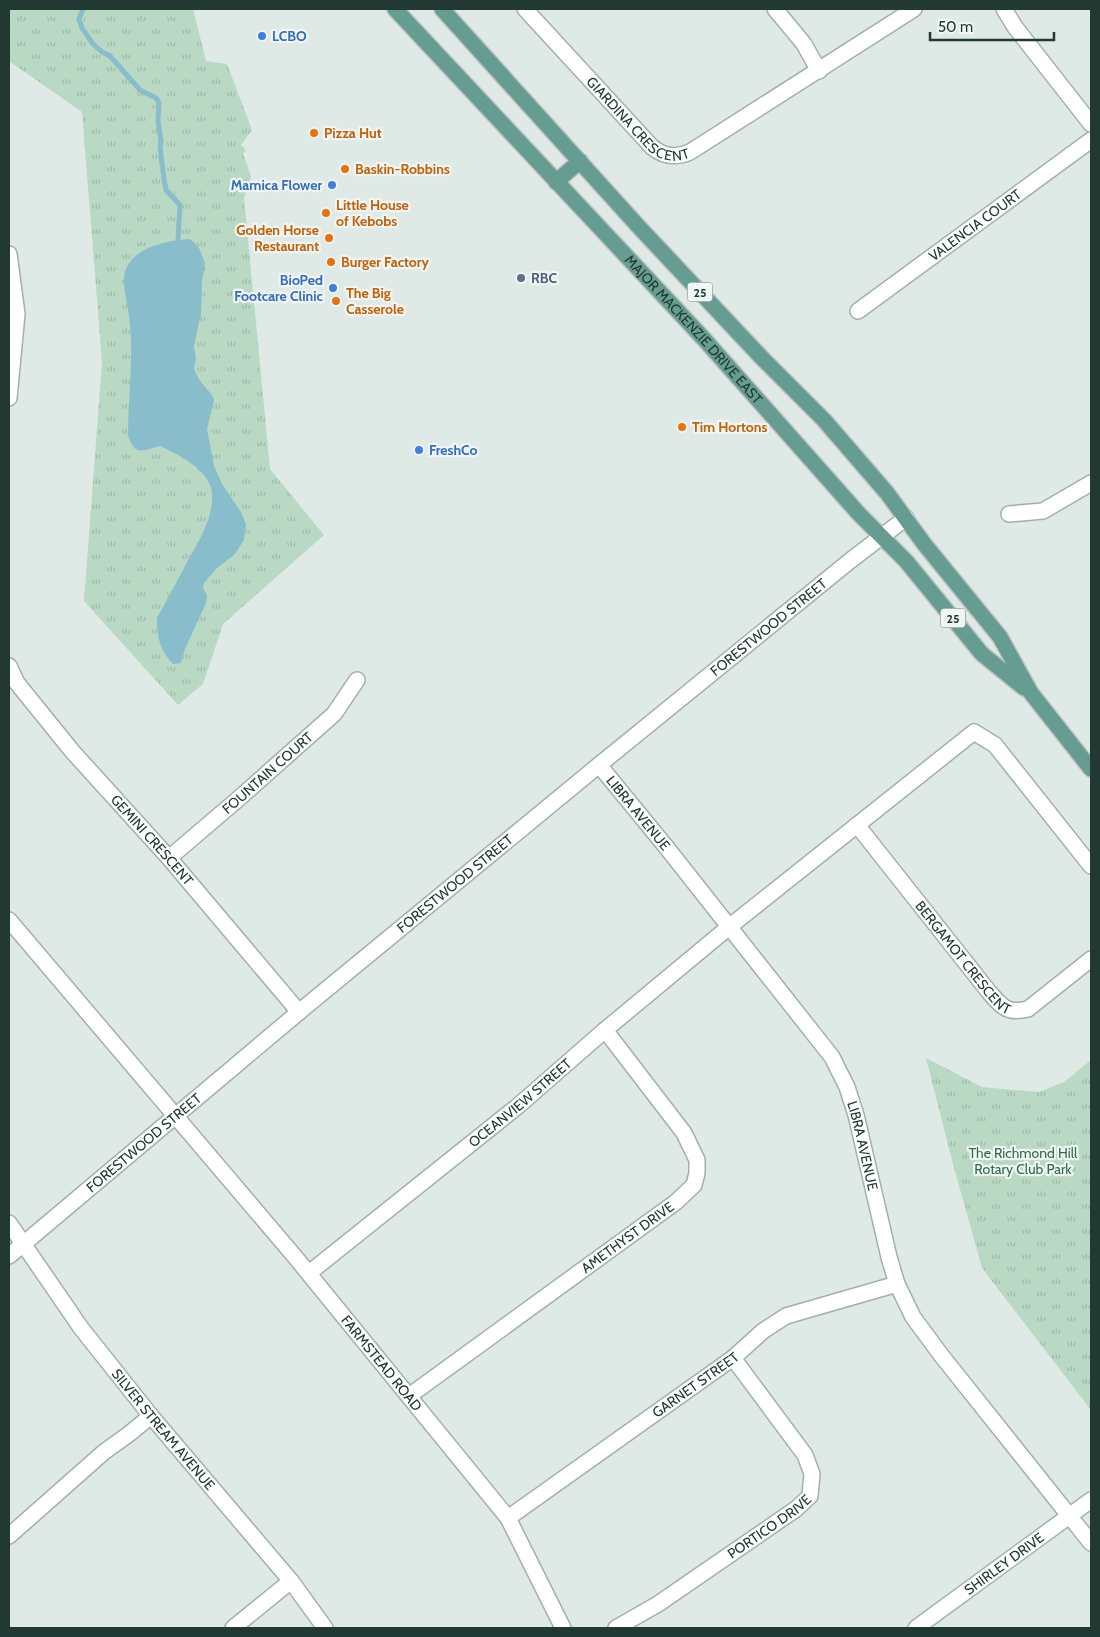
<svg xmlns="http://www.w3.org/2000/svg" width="1100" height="1637" viewBox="0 0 1100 1637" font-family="Cabin,sans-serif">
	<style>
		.park { fill: url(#park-tufts) }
		.water { fill: #8abdcb }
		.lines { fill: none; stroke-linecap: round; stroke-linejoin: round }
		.stream { stroke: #8abdcb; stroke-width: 5 }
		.street-casing { stroke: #a2b0ac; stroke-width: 18 }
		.secondary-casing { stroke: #9fb4ae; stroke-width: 18 }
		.primary-casing { stroke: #bcc3c2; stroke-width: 18 }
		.street { stroke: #fff; stroke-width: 15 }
		.secondary { stroke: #fff; stroke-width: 15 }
		.primary { stroke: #669c91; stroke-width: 15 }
		.shop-dot { fill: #3f7fe0; stroke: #eff6f3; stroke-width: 2 }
		.food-dot { fill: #e8710a; stroke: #eff6f3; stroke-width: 2 }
		.service-dot { fill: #5c6f8a; stroke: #eff6f3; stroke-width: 2 }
		.labels { text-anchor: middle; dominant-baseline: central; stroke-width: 4.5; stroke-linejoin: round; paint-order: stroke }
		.shield { fill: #eff6f3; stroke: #5f716d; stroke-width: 1 }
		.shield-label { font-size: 12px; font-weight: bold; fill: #213833 }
		.shop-label { font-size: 14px; font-weight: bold; fill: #366cbe; stroke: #eff6f3; text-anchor: start }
		.street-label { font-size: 14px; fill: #213833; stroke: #eff6f3 }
		.food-label { font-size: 14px; font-weight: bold; fill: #c56008; stroke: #eff6f3; text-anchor: start }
		.service-label { font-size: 14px; font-weight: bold; fill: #4e5e75; stroke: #eff6f3; text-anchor: start }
		.park-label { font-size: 14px; fill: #2f6b4a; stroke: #eff6f3 }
	</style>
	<defs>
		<pattern id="park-tufts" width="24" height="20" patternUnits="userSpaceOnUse" patternTransform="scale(1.25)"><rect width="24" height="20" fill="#b9d9c4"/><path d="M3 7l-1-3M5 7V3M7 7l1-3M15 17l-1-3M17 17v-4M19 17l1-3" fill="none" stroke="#9fbba9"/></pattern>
	</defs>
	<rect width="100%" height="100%" fill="#dfe9e5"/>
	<!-- park -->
	<g class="park">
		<path d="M9,9H193L206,61L227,64L252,130L241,145L246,150L243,154L251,176L244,198L270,469L324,535L223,624L203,684L178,705L84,601L102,362L82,112L9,61Z"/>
		<path d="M926,1058L982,1087L1039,1092L1064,1082L1091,1060V1410L982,1268L953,1164Z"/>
	</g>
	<!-- water -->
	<path class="water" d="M189,239L194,242L199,248L205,263L202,281L201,313L194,347L196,358L194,369L200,381L212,395L214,400L207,429L214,466L222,484L241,512L246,524L244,540L235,554L216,569L204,583L203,588L207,595L206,603L185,649L181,663L173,664C160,650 157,638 157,618C166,602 175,585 184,568C196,545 214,520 212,493C209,469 179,455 160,446C142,451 134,456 128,435C128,393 135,351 128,310C126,294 119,276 130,262C141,246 171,240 189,239Z"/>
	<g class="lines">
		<!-- stream -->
		<path class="stream" d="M83,9L79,19L82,28L93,44L102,52L110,56L140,90L156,98L159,103L158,121L161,141L160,147L164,179L166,190L180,205L178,240"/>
		<!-- street casing -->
		<g class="street-casing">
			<g id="street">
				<path id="s1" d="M525,9L652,147C664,157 676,158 690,152L914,9"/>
				<path d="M775,9L804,44L819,71"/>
				<path d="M1004,9L1015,27L1091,124"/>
				<path d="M9,254L17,314L9,398"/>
				<path id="s2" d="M858,311L1091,140"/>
				<path d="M1009,514L1043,511L1091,483"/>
				<path id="s3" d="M9,666L17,683L72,751L169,858L299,1012"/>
				<path id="s4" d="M599,765L667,848L832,1057L847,1087L856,1115L889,1257L897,1284L913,1317L941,1355L1091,1543"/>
				<path id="s5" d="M857,825L989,992C1002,1007 1007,1014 1028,1009L1091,959"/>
				<path id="s6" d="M169,858L237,800L334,714L357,680"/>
				<path id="s7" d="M9,920L296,1258L508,1518L563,1628"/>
				<path id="s8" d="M9,1223L81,1328L151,1416L291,1581L325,1628"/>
				<path id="s9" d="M9,1256L299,1012L599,765L851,560L906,518"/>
				<path id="s10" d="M309,1273L518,1106L605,1030L729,927L974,732L995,745L1091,866"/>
				<path id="s11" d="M409,1396L676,1202L694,1185L697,1173V1160L684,1133L605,1030"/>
				<path id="s12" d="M508,1518L733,1358L763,1331L786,1316L897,1284"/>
				<path d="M9,1536L104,1452L129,1434L151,1416"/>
				<path d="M233,1628L291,1581"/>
				<path id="s13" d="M616,1628L658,1604L796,1509L810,1496L812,1474L805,1455L733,1358"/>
			</g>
		</g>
		<!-- secondary casing -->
		<g class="secondary-casing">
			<g id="secondary">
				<path id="s14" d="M916,1628L1091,1500"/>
			</g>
		</g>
		<!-- primary casing -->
		<g class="primary-casing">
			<g id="primary">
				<path id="s15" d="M395,9L704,339L859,514L906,561L982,654L1024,688"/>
				<path d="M442,9L638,226L762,358L824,420L887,493L925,545L1000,637L1031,693L1091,769"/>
				<path d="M556,182L580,161"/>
			</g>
		</g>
		<!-- street -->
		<use href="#street" class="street"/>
		<!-- secondary -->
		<use href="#secondary" class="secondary"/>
		<!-- primary -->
		<use href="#primary" class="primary"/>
	</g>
	<!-- markers -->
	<g class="shop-dot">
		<circle cx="262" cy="36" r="5"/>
		<circle cx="332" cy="185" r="5"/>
		<circle cx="333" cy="288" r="5"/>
		<circle cx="419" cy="450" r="5"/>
	</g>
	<g class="food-dot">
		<circle cx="314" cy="133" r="5"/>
		<circle cx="345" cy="169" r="5"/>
		<circle cx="326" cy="213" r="5"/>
		<circle cx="329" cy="238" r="5"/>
		<circle cx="331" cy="262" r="5"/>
		<circle cx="336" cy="301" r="5"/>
		<circle cx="682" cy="427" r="5"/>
	</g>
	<circle class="service-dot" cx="521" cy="278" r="5"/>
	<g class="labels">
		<!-- shield labels -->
		<g class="shield">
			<rect x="687.5" y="282.5" width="25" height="19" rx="4"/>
			<rect x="940.5" y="608.5" width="25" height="19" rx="4"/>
		</g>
		<g class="shield-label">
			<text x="700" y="292">25</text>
			<text x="953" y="618">25</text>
		</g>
		<!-- shop labels -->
		<g class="shop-label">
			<text x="272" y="36">LCBO</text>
			<text x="322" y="185" text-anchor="end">Mamica Flower</text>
			<text x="323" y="280" text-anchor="end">BioPed<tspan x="323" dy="16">Footcare Clinic</tspan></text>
			<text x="429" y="450">FreshCo</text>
		</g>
		<!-- street labels -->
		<g class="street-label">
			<text stroke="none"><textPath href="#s1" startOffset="161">GIARDINA CRESCENT</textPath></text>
			<text stroke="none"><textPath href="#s2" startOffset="145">VALENCIA COURT</textPath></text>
			<text stroke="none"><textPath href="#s15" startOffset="438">MAJOR MACKENZIE DRIVE EAST</textPath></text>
			<text stroke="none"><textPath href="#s9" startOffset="986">FORESTWOOD STREET</textPath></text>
			<text stroke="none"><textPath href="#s6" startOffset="130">FOUNTAIN COURT</textPath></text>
			<text stroke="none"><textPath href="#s4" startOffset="62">LIBRA AVENUE</textPath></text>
			<text stroke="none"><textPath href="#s3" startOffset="226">GEMINI CRESCENT</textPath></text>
			<text stroke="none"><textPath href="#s9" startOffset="581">FORESTWOOD STREET</textPath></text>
			<text stroke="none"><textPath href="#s5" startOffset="170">BERGAMOT CRESCENT</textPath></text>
			<text stroke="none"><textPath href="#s10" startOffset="271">OCEANVIEW STREET</textPath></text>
			<text stroke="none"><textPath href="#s9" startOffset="176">FORESTWOOD STREET</textPath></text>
			<text stroke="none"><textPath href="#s4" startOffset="468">LIBRA AVENUE</textPath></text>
			<text stroke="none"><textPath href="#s11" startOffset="270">AMETHYST DRIVE</textPath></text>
			<text stroke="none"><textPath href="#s7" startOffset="579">FARMSTEAD ROAD</textPath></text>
			<text stroke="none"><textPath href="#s12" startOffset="230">GARNET STREET</textPath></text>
			<text stroke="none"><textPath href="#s8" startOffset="258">SILVER STREAM AVENUE</textPath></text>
			<text stroke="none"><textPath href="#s13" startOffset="184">PORTICO DRIVE</textPath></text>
			<text stroke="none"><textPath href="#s14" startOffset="109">SHIRLEY DRIVE</textPath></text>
		</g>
		<!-- food labels -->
		<g class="food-label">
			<text x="324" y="133">Pizza Hut</text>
			<text x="355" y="169">Baskin-Robbins</text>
			<text x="336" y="205">Little House<tspan x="336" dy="16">of Kebobs</tspan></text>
			<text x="319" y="230" text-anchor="end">Golden Horse<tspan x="319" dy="16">Restaurant</tspan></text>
			<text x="341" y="262">Burger Factory</text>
			<text x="346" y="293">The Big<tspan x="346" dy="16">Casserole</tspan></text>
			<text x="692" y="427">Tim Hortons</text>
		</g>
		<!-- service labels -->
		<g class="service-label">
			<text x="531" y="278">RBC</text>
		</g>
		<!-- park labels -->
		<g class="park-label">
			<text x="1023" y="1153">The Richmond Hill<tspan x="1023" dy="16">Rotary Club Park</tspan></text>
		</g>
	</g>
	<!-- border -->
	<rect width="1100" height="1637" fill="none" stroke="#213833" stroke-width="20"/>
	<!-- scale -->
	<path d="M930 32v8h124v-8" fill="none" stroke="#213833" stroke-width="2.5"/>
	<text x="938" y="32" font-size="15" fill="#213833" stroke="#eff6f3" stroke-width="4" paint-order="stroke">50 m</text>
</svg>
